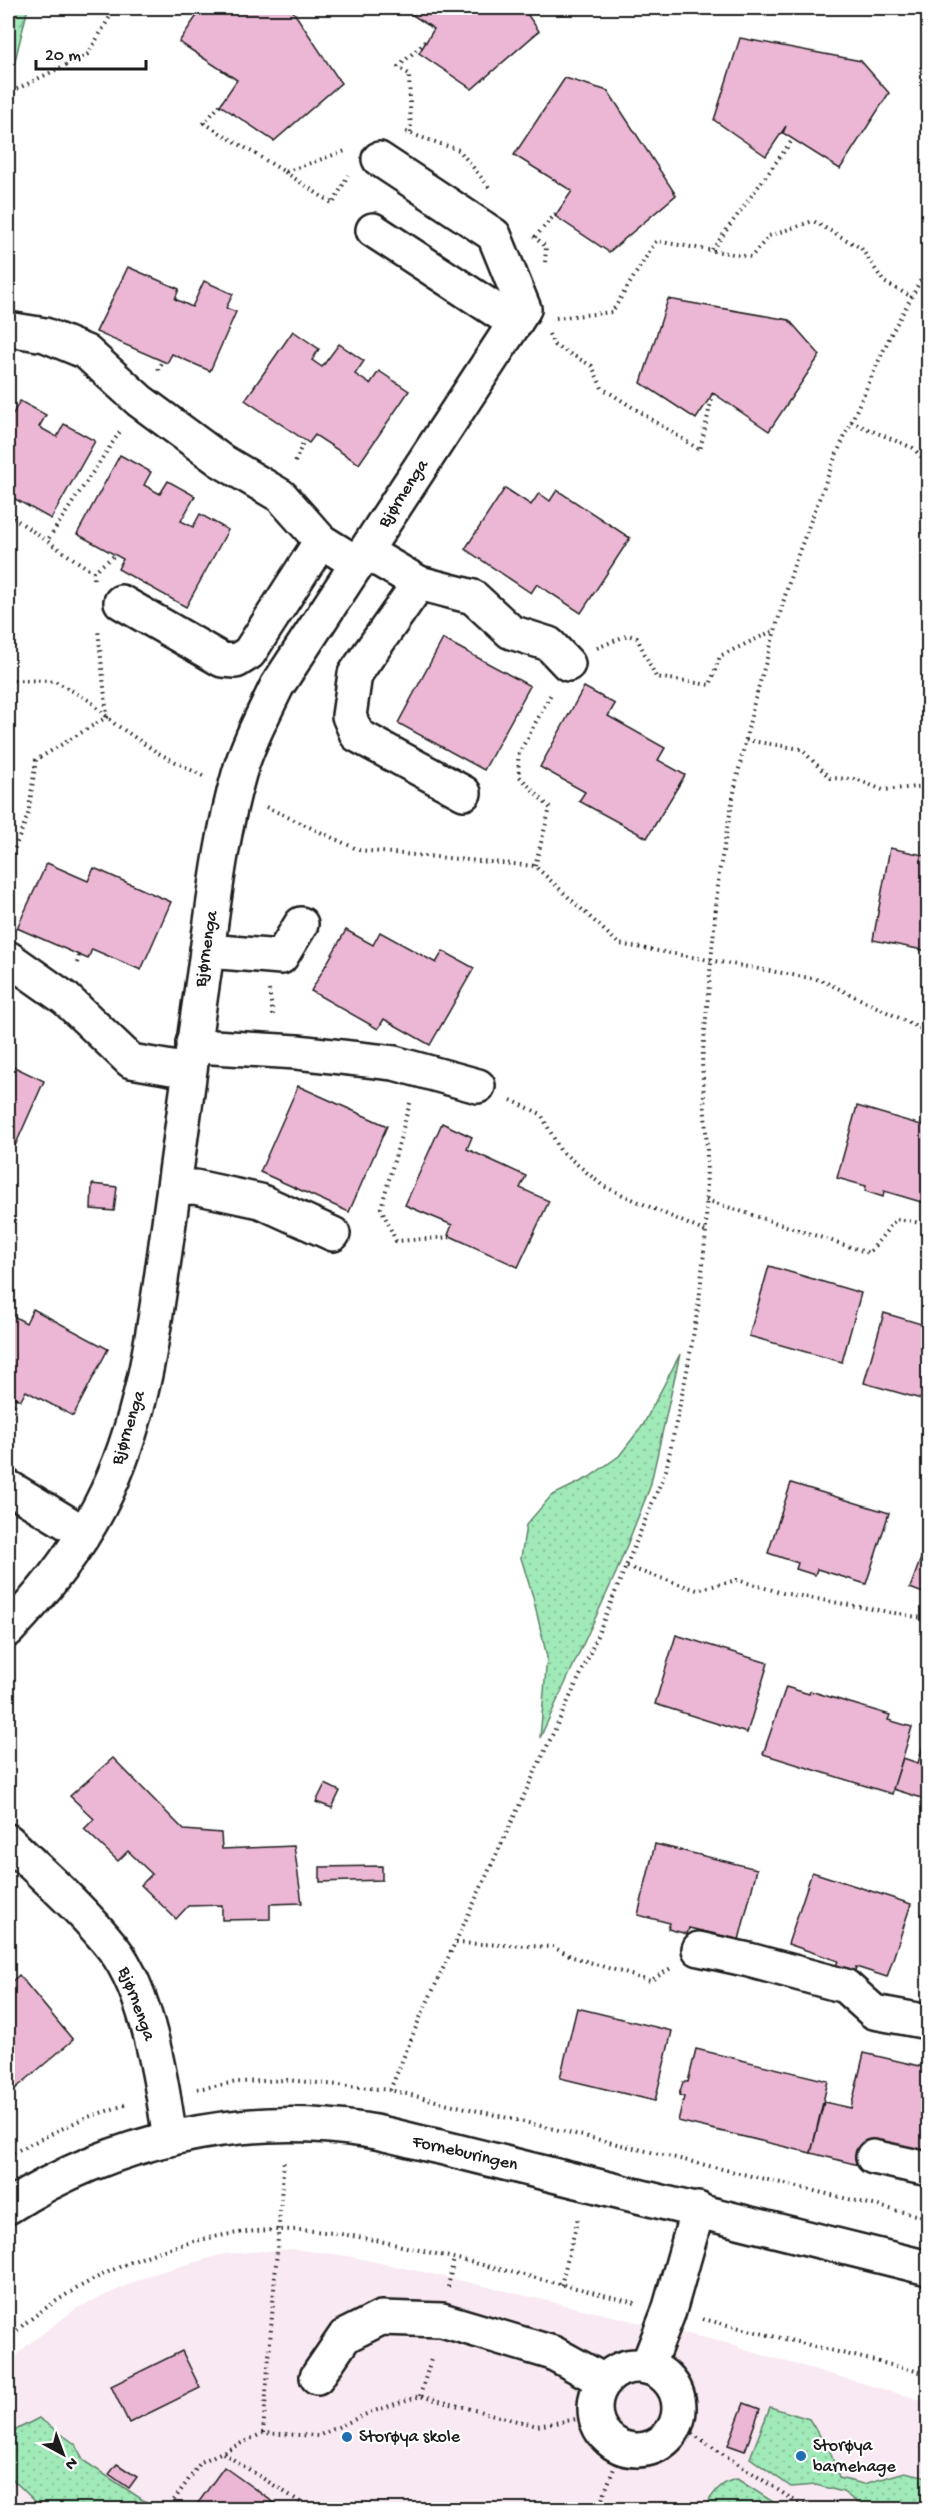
<svg xmlns="http://www.w3.org/2000/svg" width="936" height="2517" viewBox="0 0 936 2517" font-family="'Gochi Hand',sans-serif">
	<style>
		.built { fill: #f9e9f2 }
		.forest { fill: url(#forest-firs); stroke: #5e826a; stroke-width: 1.5 }
		.park { fill: url(#park-dots); stroke: #5e826a; stroke-width: 1.5 }
		.building { fill: #ebb7d4; stroke: #1c1c1c; stroke-width: 1.5 }
		.lines { fill: none; stroke-linecap: round; stroke-linejoin: round }
		.minor-casing { stroke: #1c1c1c; stroke-width: 38 }
		.path { stroke: #1c1c1c; stroke-width: 4; stroke-dasharray: 1.5 4.5; stroke-linecap: butt }
		.minor { stroke: #fff; stroke-width: 33 }
		.poi-dot { fill: #1f6fb2; stroke: #fff; stroke-width: 2 }
		.labels { text-anchor: middle; dominant-baseline: central; stroke-width: 4.5; stroke-linejoin: round; paint-order: stroke }
		.street-label { font-size: 18px; fill: #1c1c1c; stroke: #fff }
		.poi-label { font-size: 18px; fill: #1c1c1c; stroke: #fff; text-anchor: start }
	</style>
	<defs>
		<pattern id="forest-firs" width="22" height="20" patternUnits="userSpaceOnUse" patternTransform="scale(1.5)"><rect width="22" height="20" fill="#a0e9b8"/><path d="M5 1l3.5 6h-7zM16 11l3.5 6h-7z" fill="#89c79e"/></pattern>
		<pattern id="park-dots" width="8" height="8" patternUnits="userSpaceOnUse" patternTransform="scale(1.5)"><rect width="8" height="8" fill="#a0e9b8"/><path d="M2 2h.1M6 6h.1" fill="none" stroke="#89c79e" stroke-width="1.8" stroke-linecap="round"/></pattern>
	</defs>
	<rect width="100%" height="100%" fill="#fff"/>
	<filter id="ink" filterUnits="userSpaceOnUse"><feTurbulence type="fractalNoise" baseFrequency=".0167" numOctaves="2"/><feDisplacementMap in="SourceGraphic" scale="12" xChannelSelector="R" yChannelSelector="G"/><feConvolveMatrix kernelMatrix="1 2 1 2 8 2 1 2 1" color-interpolation-filters="sRGB"/></filter>
	<g filter="url(#ink)">
		<!-- built -->
		<path class="built" d="M293,2249L348,2256L441,2276L739,2346L738,2348L928,2402V2509L8,2510V2365L25,2347L77,2308L150,2275L224,2254Z"/>
		<!-- forest -->
		<path class="forest" d="M8,8H28L14,65L8,74Z"/>
		<!-- park -->
		<g class="park">
			<path d="M680,1354L650,1487L616,1573L540,1738L547,1657L533,1597L521,1558L526,1525L551,1496L588,1478L619,1456L643,1425Z"/>
			<path d="M770,2407L809,2419L830,2451L839,2478L864,2484L905,2472L928,2477V2509L917,2507L866,2509L843,2492L816,2485L791,2487L750,2458Z"/>
			<path d="M39,2418L75,2444L84,2461L146,2502L141,2509H38L37,2503L8,2475V2434Z"/>
			<path d="M737,2479L784,2509H703C713,2495 719,2482 737,2479Z"/>
		</g>
		<!-- building -->
		<g class="building">
			<path d="M202,8H291L341,83L274,141L220,105L237,80L179,42Z"/>
			<path d="M402,8H523L539,31L472,89L419,53L434,29Z"/>
			<path d="M740,38L861,61L889,93L840,169L783,133L786,126L766,156L714,120Z"/>
			<path d="M565,78L608,91L676,195L609,252L555,216L572,191L514,155Z"/>
			<path d="M128,267L179,289L175,299L192,307L204,281L233,294L226,308L236,312L210,371L172,354L167,363L96,332Z"/>
			<path d="M668,299L789,320L820,355L769,431L713,393L696,419L641,383Z"/>
			<path d="M293,331L319,349L312,360L322,367L339,344L364,361L355,374L370,384L379,371L409,391L359,464L315,435L309,443L245,400Z"/>
			<path d="M20,401L46,415L39,427L57,437L64,424L95,441L51,519L8,495V423Z"/>
			<path d="M120,455L151,472L144,485L160,494L168,481L195,496L181,521L193,527L200,514L228,530L186,607L118,569L123,559L77,534Z"/>
			<path d="M505,488L531,505L539,493L550,501L557,490L630,538L581,613L537,584L531,593L465,549Z"/>
			<path d="M443,639L530,686L484,770L398,723Z"/>
			<path d="M584,687L615,704L608,716L665,748L658,760L685,775L647,838L579,801L585,792L540,767Z"/>
			<path d="M890,848L928,856V951L873,940Z"/>
			<path d="M47,863L88,881L94,868L171,902L141,970L92,949L88,959L17,928Z"/>
			<path d="M346,930L373,945L380,932L436,963L443,951L474,968L430,1045L384,1019L378,1029L311,991Z"/>
			<path d="M8,1064L44,1081L15,1146L8,1142Z"/>
			<path d="M298,1086L387,1126L349,1212L260,1172Z"/>
			<path d="M857,1106L928,1127V1204L884,1191L883,1197L865,1191L866,1186L837,1178Z"/>
			<path d="M442,1123L472,1137L467,1149L526,1176L520,1188L549,1201L518,1267L448,1235L452,1225L405,1205Z"/>
			<path d="M92,1184L117,1187L114,1211L91,1209Z"/>
			<path d="M769,1266L861,1293L842,1362L749,1336Z"/>
			<path d="M33,1309L108,1349L73,1416L26,1391L21,1400L8,1393V1313L26,1323Z"/>
			<path d="M884,1313L928,1326V1401L864,1383Z"/>
			<path d="M791,1483L889,1513L866,1584L817,1569L815,1575L796,1569L798,1563L768,1553Z"/>
			<path d="M928,1539V1595L910,1588Z"/>
			<path d="M676,1635L768,1663L747,1733L655,1704Z"/>
			<path d="M786,1687L809,1694L810,1691L890,1715L888,1720L912,1727L892,1794L763,1754Z"/>
			<path d="M928,1730V1800L893,1789L903,1758L918,1763Z"/>
			<path d="M113,1758L184,1830L221,1833L222,1849L294,1846L302,1903L270,1904V1919L222,1920V1905L188,1906L176,1919L141,1885L152,1874L128,1851L118,1861L84,1829L94,1819L70,1796Z"/>
			<path d="M325,1784L340,1791L332,1808L316,1802Z"/>
			<path d="M655,1844L757,1869L739,1940L689,1928L687,1934L668,1929L670,1923L638,1915Z"/>
			<path d="M382,1866V1880L320,1882V1867Z"/>
			<path d="M812,1872L911,1904L887,1977L856,1967L854,1974L835,1968L838,1961L788,1944Z"/>
			<path d="M19,1975L73,2040L8,2095V1985Z"/>
			<path d="M577,2008L672,2031L655,2101L560,2078Z"/>
			<path d="M696,2049L828,2081L811,2153L678,2121L684,2097L679,2095L683,2082H688Z"/>
			<path d="M864,2053L928,2068V2158L866,2167L811,2153L824,2102L851,2108Z"/>
			<path d="M182,2351L200,2388L129,2423L111,2386Z"/>
			<path d="M744,2403L760,2409L745,2451L728,2445Z"/>
			<path d="M117,2464L137,2477L129,2488L109,2474Z"/>
			<path d="M224,2467L284,2510H193Z"/>
		</g>
		<g class="lines">
			<!-- minor casing -->
			<g class="minor-casing">
				<g id="minor">
					<path d="M373,230L515,323"/>
					<path d="M8,329L45,335L86,352L140,401L220,460L281,496L321,541L358,564"/>
					<path d="M366,552L419,583L473,597L511,632L549,644L568,664"/>
					<path d="M419,583L355,674L349,716L357,735L464,793"/>
					<path d="M121,602L222,660L236,661L249,653L321,541"/>
					<path d="M207,951L281,957L301,924"/>
					<path d="M8,958L66,999L131,1061L189,1071"/>
					<path d="M193,1043L213,1047L297,1052L394,1063L478,1086"/>
					<path d="M174,1188L195,1187L260,1201L333,1234"/>
					<path d="M8,1487L84,1533"/>
					<path d="M8,1630C44,1592 76,1552 100,1506C142,1425 154,1333 166,1244C179,1152 191,1059 205,966C214,902 221,836 239,774C248,743 263,715 277,686L524,309L494,235L379,159"/>
					<path d="M8,1841C43,1875 82,1909 113,1948C148,1993 162,2083 170,2139"/>
					<path d="M699,1949L749,1960L845,1986L874,2012L928,2022"/>
					<path d="M873,2157L928,2169"/>
					<path d="M8,2207C112,2140 241,2112 364,2130C390,2134 415,2142 440,2147L928,2268"/>
					<circle cx="637" cy="2408" r="42"/>
					<path d="M647,2367L669,2311L698,2209"/>
					<path d="M317,2377L345,2336L381,2318L442,2320L553,2353L604,2381"/>
				</g>
			</g>
			<!-- path -->
			<g class="path">
				<path d="M8,97L13,91L88,54L115,8"/>
				<path d="M220,105L204,123L285,172L345,151"/>
				<path d="M406,132L459,150L489,187"/>
				<path d="M411,133L409,74L398,67L427,40"/>
				<path d="M285,172L333,204L348,175"/>
				<path d="M534,236L546,247L545,263"/>
				<path d="M535,237L559,210"/>
				<path d="M712,250L793,139"/>
				<path d="M556,318L612,312L656,241L751,257L769,236L813,221L861,248L884,282L912,297"/>
				<path d="M549,334L554,345L592,366L602,388L700,450L713,393"/>
				<path d="M158,370L163,361"/>
				<path d="M851,422L913,448L928,464"/>
				<path d="M295,462L304,440"/>
				<path d="M8,514L47,541"/>
				<path d="M93,572L115,555"/>
				<path d="M94,579L93,572L47,541L121,430"/>
				<path d="M597,648L628,635L637,638L656,677L710,685L720,656L775,630"/>
				<path d="M8,680L55,681L90,701L115,724L158,753L203,776"/>
				<path d="M746,740L801,749L830,778L856,779L883,790L928,786"/>
				<path d="M266,807L359,850L535,866L619,944L821,980L928,1032"/>
				<path d="M8,865L28,815L36,760L107,717L98,629"/>
				<path d="M535,866L550,808L519,776L518,755L551,694"/>
				<path d="M77,963L79,955"/>
				<path d="M269,990L273,1015"/>
				<path d="M511,1100L541,1114L560,1150L603,1186L706,1232"/>
				<path d="M410,1103L381,1208L396,1241L453,1237"/>
				<path d="M706,1200L869,1253L896,1219L928,1224"/>
				<path d="M8,1407L16,1398L8,1428"/>
				<path d="M627,1567L697,1590L737,1580L783,1593L928,1619"/>
				<path d="M456,1943L553,1947L573,1957L650,1981L671,1968"/>
				<path d="M197,2089L237,2082L287,2080L390,2090L928,2218"/>
				<path d="M390,2090L419,2020L585,1665L666,1470L687,1371L699,1302L706,1232L707,1148L702,1063L719,873L736,782L754,703L794,565L834,460L890,336L928,267"/>
				<path d="M8,2155L82,2119L128,2104"/>
				<path d="M561,2285L578,2218"/>
				<path d="M448,2287L454,2258"/>
				<path d="M703,2319L928,2374"/>
				<path d="M8,2338C82,2271 197,2226 298,2230C348,2232 397,2245 445,2256C509,2271 572,2287 635,2303"/>
				<path d="M420,2396L432,2356"/>
				<path d="M677,2424L798,2503L831,2510"/>
				<path d="M263,2433L284,2159"/>
				<path d="M223,2453L313,2510"/>
				<path d="M167,2510L201,2462L263,2433L318,2436L371,2412L420,2396L537,2426L594,2416"/>
				<path d="M598,2510L622,2447"/>
			</g>
			<!-- minor -->
			<use href="#minor" class="minor"/>
		</g>
	</g>
	<!-- markers -->
	<g class="poi-dot">
		<circle cx="347" cy="2437" r="6"/>
		<circle cx="801" cy="2456" r="6"/>
	</g>
	<g class="labels">
		<!-- street labels -->
		<g class="street-label">
			<text transform="translate(404 494) rotate(-57)">Bjørnenga</text>
			<text transform="translate(207 949) rotate(-81)">Bjørnenga</text>
			<text transform="translate(129 1428) rotate(-72)">Bjørnenga</text>
			<text transform="translate(136 2004) rotate(70)">Bjørnenga</text>
			<text transform="translate(465 2154) rotate(13)">Forneburingen</text>
		</g>
		<!-- poi labels -->
		<g class="poi-label">
			<text x="359" y="2437">Storøya skole</text>
			<text x="813" y="2446">Storøya<tspan x="813" dy="21">barnehage</tspan></text>
		</g>
	</g>
	<!-- margin -->
	<rect width="936" height="2517" fill="none" stroke="#fff" stroke-width="30"/>
	<rect x="15" y="15" width="906" height="2487" fill="none" stroke="#1c1c1c" stroke-width="2" filter="url(#ink)"/>
	<!-- north arrow -->
	<g transform="translate(63 2454) rotate(139)" stroke="#ffffff" stroke-width="4.5" paint-order="stroke">
	<path d="M0-4.5L10 22L0 15L-10 22Z" fill="#1c1c1c"/>
	<text y="-9" font-size="16" font-weight="bold" text-anchor="middle" fill="#1c1c1c">N</text>
	</g>
	<!-- scale -->
	<path d="M36 60v9h110v-9" fill="none" stroke="#1c1c1c" stroke-width="3"/>
	<text x="45" y="60" font-size="18" fill="#1c1c1c" stroke="#ffffff" stroke-width="4.5" paint-order="stroke">20 m</text>
</svg>
